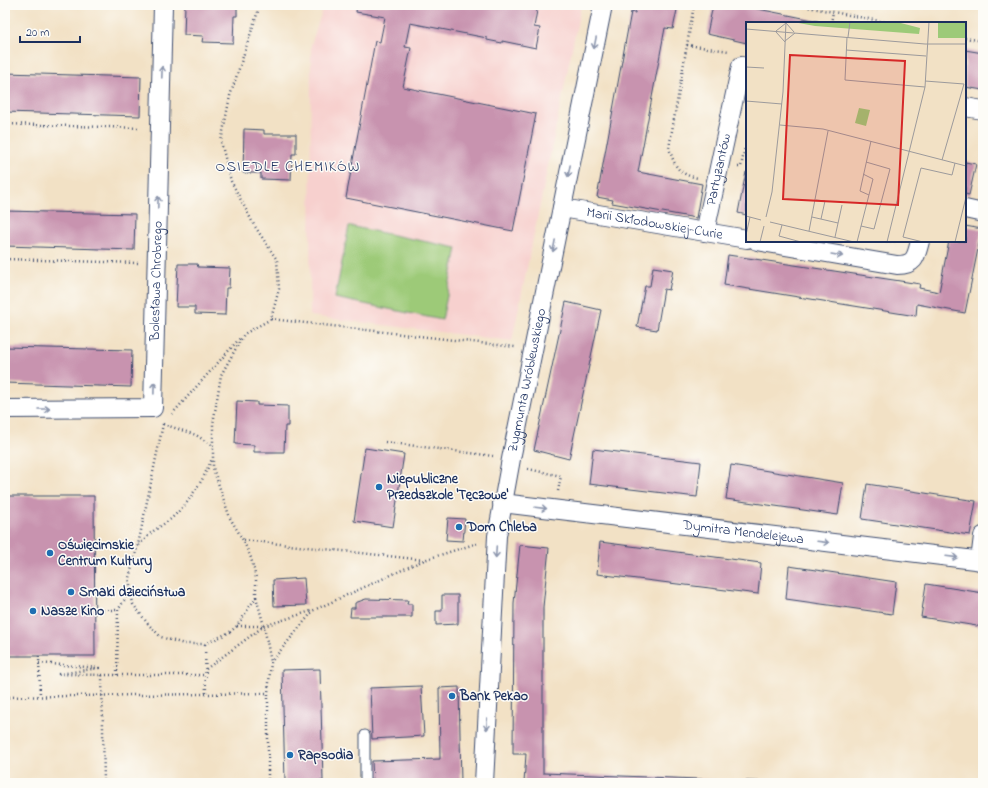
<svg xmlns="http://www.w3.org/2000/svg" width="988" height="788" viewBox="0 0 988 788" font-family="'Indie Flower',sans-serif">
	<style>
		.built { fill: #f7d0ce }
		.green { fill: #9dca78; stroke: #5c7c6b }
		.building { fill: #c893af }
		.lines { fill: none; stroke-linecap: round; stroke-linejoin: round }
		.service-casing { stroke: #3b4a6d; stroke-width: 11 }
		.minor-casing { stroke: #3b4a6d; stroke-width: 20 }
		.path { stroke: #3b4a6d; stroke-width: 2.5; stroke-dasharray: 1 3; stroke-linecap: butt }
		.service { stroke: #fff; stroke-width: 9 }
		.minor { stroke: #fff; stroke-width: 18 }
		.oneway { stroke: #8d97ae }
		.poi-dot { fill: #1f6fb2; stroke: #fdfcf7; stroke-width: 1.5 }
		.labels { text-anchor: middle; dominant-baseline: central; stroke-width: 3; stroke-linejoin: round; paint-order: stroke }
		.street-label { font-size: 14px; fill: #1b2f5e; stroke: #fdfcf7 }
		.poi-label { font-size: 14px; font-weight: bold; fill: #1b2f5e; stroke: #fdfcf7; text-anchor: start }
		.neighbourhood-label { font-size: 15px; letter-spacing: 1px; fill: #1b2f5e; stroke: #fdfcf7 }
		.inset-road { fill: none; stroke: #9c9a9c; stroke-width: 1 }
		.view { fill: #d62828; fill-opacity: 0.15; stroke: #d62828; stroke-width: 2 }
		.inset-edge { fill: none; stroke: #1b2f5e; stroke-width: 2 }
	</style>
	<rect width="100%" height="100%" fill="#fdfcf7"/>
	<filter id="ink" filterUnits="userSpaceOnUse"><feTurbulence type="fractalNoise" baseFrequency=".025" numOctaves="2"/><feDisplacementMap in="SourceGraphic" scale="8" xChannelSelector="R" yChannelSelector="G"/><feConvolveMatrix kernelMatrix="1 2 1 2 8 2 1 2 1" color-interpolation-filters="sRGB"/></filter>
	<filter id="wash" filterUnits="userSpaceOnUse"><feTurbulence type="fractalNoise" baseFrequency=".012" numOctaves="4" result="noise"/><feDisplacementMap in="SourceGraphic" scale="16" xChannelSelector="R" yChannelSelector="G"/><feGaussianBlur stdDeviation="0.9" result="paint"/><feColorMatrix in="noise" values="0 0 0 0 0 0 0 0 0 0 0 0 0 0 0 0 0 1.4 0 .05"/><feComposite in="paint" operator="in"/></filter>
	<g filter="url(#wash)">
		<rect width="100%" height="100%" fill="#f2e1c5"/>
		<!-- built -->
		<path class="built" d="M324,5H581L512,341L310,316L311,45Z"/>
		<!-- green -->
		<path class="green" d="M349,226L457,248L442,320L335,298Z"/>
		<g id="blocks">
			<!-- building -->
			<g class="building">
				<path d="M185,5H237V16H234L233,43L202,42L203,36L184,35Z"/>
				<path d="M357,5H538L534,27L540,28L536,48L502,41V43L487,40V38L410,23L405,47L411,48L403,87L536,114L513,231L346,198L375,41L380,42L385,17L356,12Z"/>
				<path d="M636,5H678L673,29L665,28L638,172L702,184L696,218L612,203L613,200L597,197L631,12L635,13Z"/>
				<path d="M713,5H738L818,21L817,23H747V43L707,34Z"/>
				<path d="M965,50L983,53V90L965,87Z"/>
				<path d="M5,73L141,77L140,116L5,112Z"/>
				<path d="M244,129L264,130V134H296V154H292L291,180L261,179V173H243Z"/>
				<path d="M965,162L976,164L969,195L965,194Z"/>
				<path d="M746,172H747V215L738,213Z"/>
				<path d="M5,211L135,214L134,250L5,246Z"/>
				<path d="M965,226L982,229L965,313L917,304L916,316L724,285L728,255L920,284L919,288L939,292L949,241H965Z"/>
				<path d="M178,264H197L198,267L230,268L229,288H226L225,315L195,314V307H176Z"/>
				<path d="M653,267L673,270L669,290L664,289L657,330L637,327L645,286H650Z"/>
				<path d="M566,302L601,310L569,459L534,450Z"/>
				<path d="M5,347L132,350L131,387L5,383Z"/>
				<path d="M237,401L257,402V405L288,406V426H285L284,452H254V445L235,444Z"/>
				<path d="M365,448L404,454L393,527L354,521Z"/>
				<path d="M593,449L701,462L697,497L589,484Z"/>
				<path d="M731,465L843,483L838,515L726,499Z"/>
				<path d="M867,484L976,501L970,535L862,519Z"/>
				<path d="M5,496H94L95,656H5Z"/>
				<path d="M448,518L465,519L463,541L446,540Z"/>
				<path d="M600,542L761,563L758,594L597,574Z"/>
				<path d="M520,545L549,548L543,607V773L776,782V783H524L526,754H513L514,603Z"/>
				<path d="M789,566L896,582L892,614L786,599Z"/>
				<path d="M304,578L306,605L274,606L273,580Z"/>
				<path d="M926,584L983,593V627L921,617Z"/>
				<path d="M442,595H458V624L436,625V611H442Z"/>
				<path d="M366,599L408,600L407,604H412V617H350L351,608H355V603Z"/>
				<path d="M320,669L323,781H285L282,670Z"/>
				<path d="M421,686L424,736L372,739L370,688Z"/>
				<path d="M459,687L461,783H373L372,761L440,759L439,688Z"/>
			</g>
		</g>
	</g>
	<g filter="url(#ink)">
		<use href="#blocks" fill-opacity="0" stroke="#3b4a6d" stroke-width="1"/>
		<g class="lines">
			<!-- service casing -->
			<g class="service-casing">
				<path id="service" d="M365,735V783"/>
			</g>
			<!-- minor casing -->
			<g class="minor-casing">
				<g id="minor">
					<path d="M965,107L983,110"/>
					<path id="s1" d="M562,208L747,239"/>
					<path d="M965,209L983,213"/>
					<path id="s2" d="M705,232L741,66L747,67"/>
					<path d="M757,241L897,265C915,265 916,257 920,241"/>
					<path id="s3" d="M5,409L153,408L163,5"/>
					<path id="s4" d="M502,503L983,561"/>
					<path d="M980,561L983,536"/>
					<path id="s5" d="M484,783L497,536L511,459L603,5"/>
				</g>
			</g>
			<!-- path -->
			<g class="path">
				<path d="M694,5L669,148C675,166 677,174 698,178"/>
				<path d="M797,5L890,23"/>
				<path d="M831,23L833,12"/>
				<path d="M965,38L983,41"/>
				<path d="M687,45L729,51"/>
				<path d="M5,124L140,128"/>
				<path d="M738,167H741L745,147"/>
				<path d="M979,193L983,175"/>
				<path d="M886,241H898"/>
				<path d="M5,259L138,263"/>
				<path d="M271,319L515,347"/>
				<path d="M172,414L241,337"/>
				<path d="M163,424L138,545L129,578L133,604L148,624L161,637L184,644H205L230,632L237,626L256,597V578L251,558L243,540L230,518L213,468V424L221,375L244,334L271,319L279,289L277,260L254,225L231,181L221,142L230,96L260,5"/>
				<path d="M163,424L196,435L213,446"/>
				<path d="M385,442L493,456"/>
				<path d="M528,469L561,476L558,491"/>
				<path d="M244,540L424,560"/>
				<path d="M139,545L152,532L171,519L186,504L202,480L212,459"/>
				<path d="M256,597L264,626L271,662"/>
				<path d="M95,610H118"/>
				<path d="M237,626H264"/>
				<path d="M205,644L206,695"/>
				<path d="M39,656L40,696"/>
				<path d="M39,663L99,668L59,674L102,675L104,783"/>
				<path d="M206,669L264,626L314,610L424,560L478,543"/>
				<path d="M102,675H206"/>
				<path d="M117,675L118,610L131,590"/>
				<path d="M5,697L268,693"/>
				<path d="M268,783V693L271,662L313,611"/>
			</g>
			<!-- service -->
			<use href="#service" class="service"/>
			<!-- minor -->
			<use href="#minor" class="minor"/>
		</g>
		<!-- one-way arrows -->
		<defs><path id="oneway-shaft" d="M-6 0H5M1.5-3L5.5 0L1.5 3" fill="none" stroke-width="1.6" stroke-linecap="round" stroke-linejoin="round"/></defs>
		<g class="oneway">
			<use href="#oneway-shaft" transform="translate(595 43) rotate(101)"/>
			<use href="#oneway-shaft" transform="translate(162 72) rotate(-88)"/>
			<use href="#oneway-shaft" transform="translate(569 171) rotate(101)"/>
			<use href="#oneway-shaft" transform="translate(158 202) rotate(-88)"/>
			<use href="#oneway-shaft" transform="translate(554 246) rotate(101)"/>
			<use href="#oneway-shaft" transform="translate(837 255) rotate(10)"/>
			<use href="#oneway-shaft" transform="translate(154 388) rotate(-89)"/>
			<use href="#oneway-shaft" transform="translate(44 409)"/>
			<use href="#oneway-shaft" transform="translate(541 508) rotate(7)"/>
			<use href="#oneway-shaft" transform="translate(823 542) rotate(7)"/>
			<use href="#oneway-shaft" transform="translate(496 552) rotate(93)"/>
			<use href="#oneway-shaft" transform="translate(952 557) rotate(7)"/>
			<use href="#oneway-shaft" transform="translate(487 724) rotate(93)"/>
		</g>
	</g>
	<!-- markers -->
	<g class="poi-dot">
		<circle cx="379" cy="487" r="4"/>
		<circle cx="459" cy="527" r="4"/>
		<circle cx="50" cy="553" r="4"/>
		<circle cx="71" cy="592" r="4"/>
		<circle cx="33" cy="611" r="4"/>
		<circle cx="452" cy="696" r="4"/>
		<circle cx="290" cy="755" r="4"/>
	</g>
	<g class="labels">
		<!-- street labels -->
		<g class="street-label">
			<text stroke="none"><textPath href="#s2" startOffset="64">Partyzantów</textPath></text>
			<text stroke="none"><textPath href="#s1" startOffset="94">Marii Skłodowskiej-Curie</textPath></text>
			<text stroke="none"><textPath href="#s3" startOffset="275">Bolesława Chrobrego</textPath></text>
			<text stroke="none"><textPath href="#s5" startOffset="406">Zygmunta Wróblewskiego</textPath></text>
			<text stroke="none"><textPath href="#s4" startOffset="243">Dymitra Mendelejewa</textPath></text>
		</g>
		<!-- poi labels -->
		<g class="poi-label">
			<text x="387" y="479">Niepubliczne<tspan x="387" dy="16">Przedszkole 'Tęczowe'</tspan></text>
			<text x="467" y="527">Dom Chleba</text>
			<text x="58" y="545">Oświęcimskie<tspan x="58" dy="16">Centrum Kultury</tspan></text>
			<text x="79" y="592">Smaki dzieciństwa</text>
			<text x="41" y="611">Nasze Kino</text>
			<text x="460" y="696">Bank Pekao</text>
			<text x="298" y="755">Rapsodia</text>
		</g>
		<!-- neighbourhood labels -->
		<g class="neighbourhood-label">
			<text x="288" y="167">OSIEDLE CHEMIKÓW</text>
		</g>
	</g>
	<!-- overview -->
	<g transform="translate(746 22)">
		<rect width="220" height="220" fill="#f2e1c5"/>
		<path d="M47,0H151L174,6L173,12L69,4ZM192,0H220V16H192ZM113,86L124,88L120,104L109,101Z" fill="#9dca78"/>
		<path class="inset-road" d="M40,1L48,10M0,7L179,22H220M30,9L40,1M30,10L39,20M101,15L99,58L179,65M102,15L104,0M39,19L49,11M100,28L180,34M0,45L18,46M179,59L218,62L196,138M0,79L36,82M34,103L77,107L220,144M123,173L114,169L125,119M70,178L79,179L75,197M0,194L15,198M20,195L26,170L37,70L40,0M66,195L92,201M24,200L108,220M36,203L33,214L55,220M115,204L128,207L144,147L120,140M63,209L82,109M0,213L4,195M89,215L96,183M14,220L18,204M111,220L127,157L117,152M141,220L179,65L183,0M177,220L157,215L175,146L206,153L209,141M209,220L220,175"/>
		<path class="view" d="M44,33L159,39L152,183L37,177Z"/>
		<rect width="220" height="220" class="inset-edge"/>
	</g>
	<!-- margin -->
	<rect width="988" height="788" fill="none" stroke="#fdfcf7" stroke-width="20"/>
	<!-- scale -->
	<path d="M20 36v6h60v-6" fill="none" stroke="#1b2f5e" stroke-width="2"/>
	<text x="26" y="36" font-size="12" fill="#1b2f5e" stroke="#fdfcf7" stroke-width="3" paint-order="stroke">20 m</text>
</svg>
